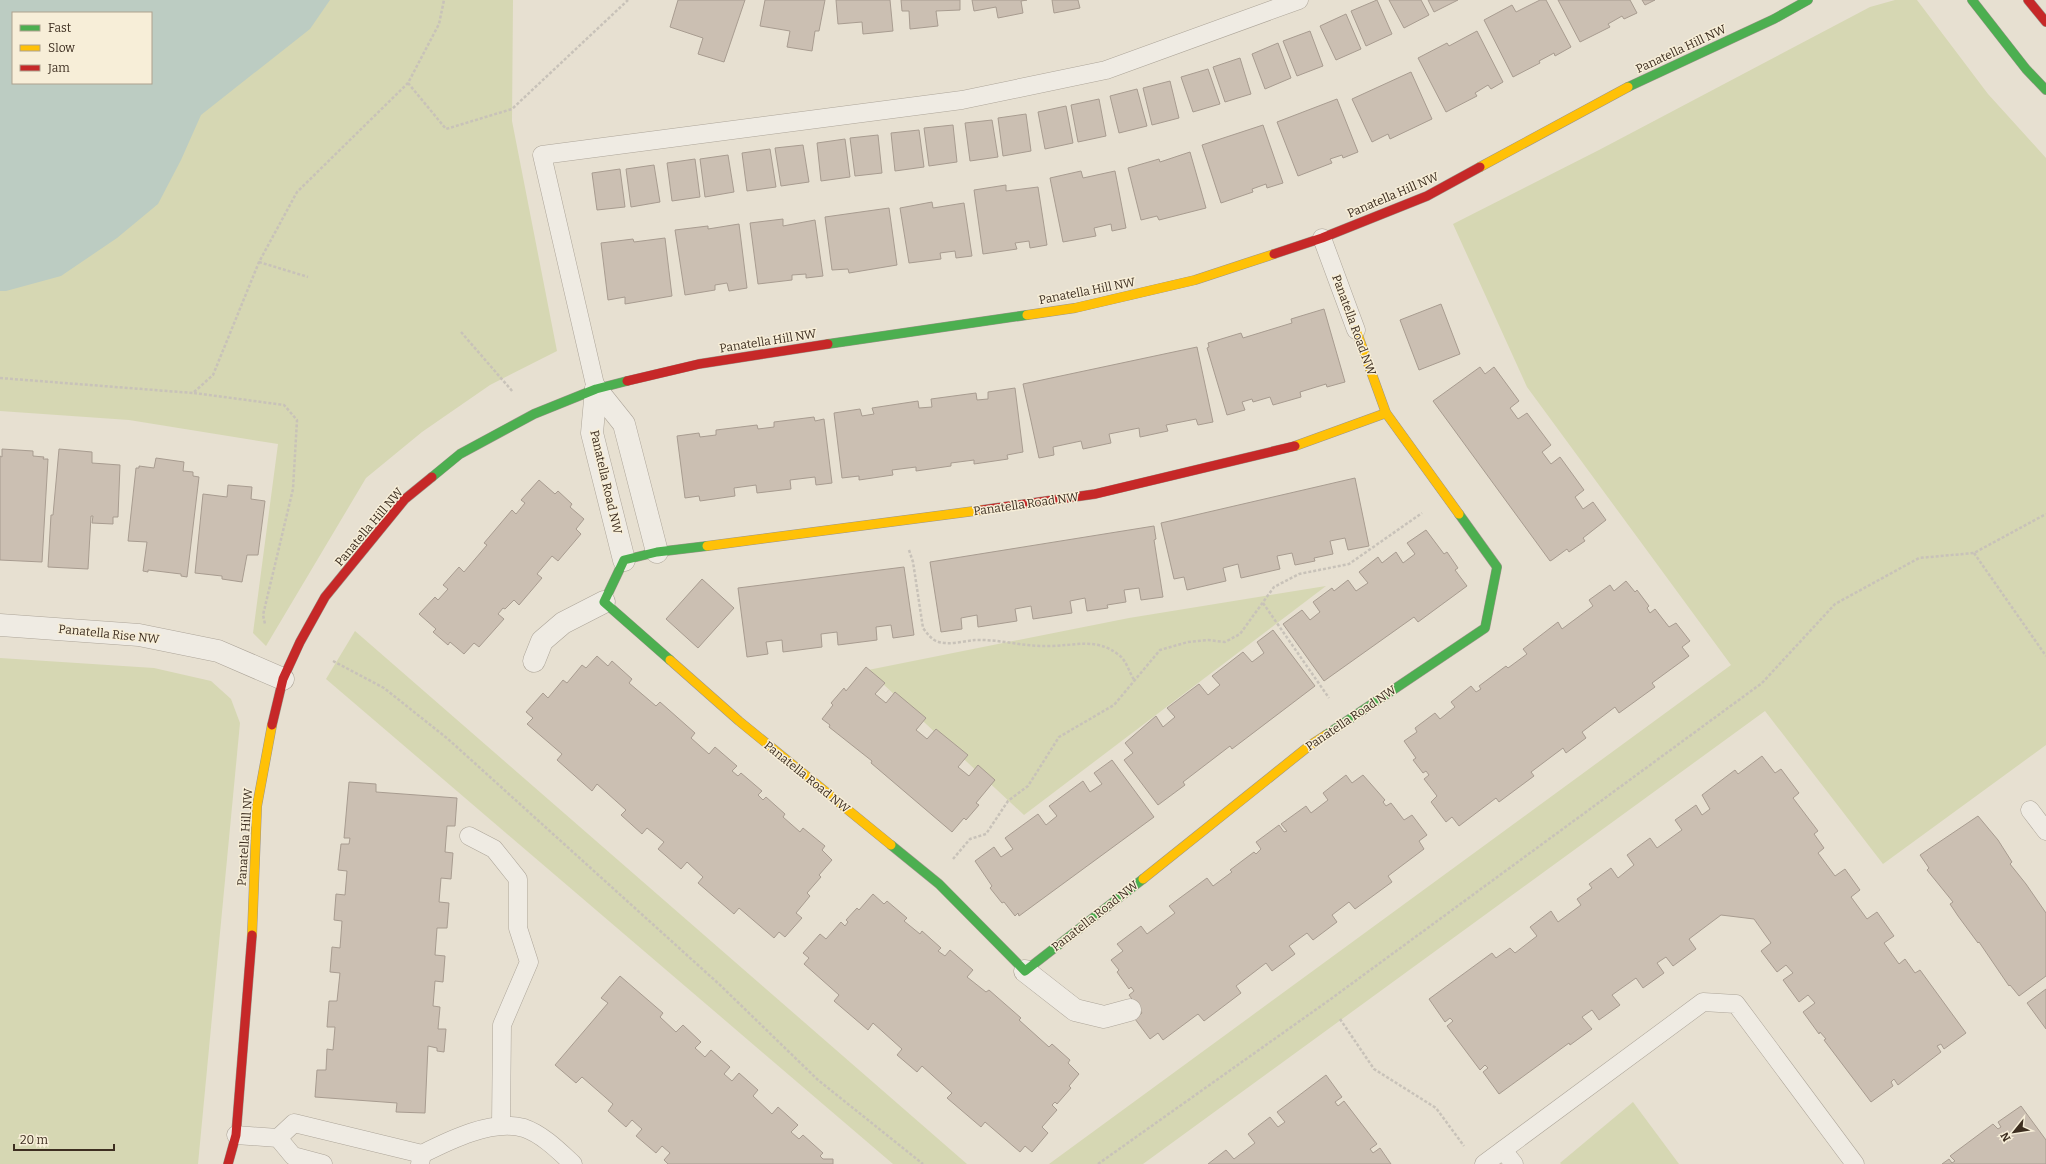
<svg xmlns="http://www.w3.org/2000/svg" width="2046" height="1164" viewBox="0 0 2046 1164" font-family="Bitter,serif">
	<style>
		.green { fill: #d6d7b3; fill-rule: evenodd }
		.water { fill: #bcccc2; fill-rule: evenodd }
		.building { fill: #cbbfb2; stroke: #a89c90 }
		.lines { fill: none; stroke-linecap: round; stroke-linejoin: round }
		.lane-casing { stroke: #ada599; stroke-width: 19 }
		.street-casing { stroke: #ada599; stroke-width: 23 }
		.fast-casing { stroke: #9c958a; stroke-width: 10 }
		.slow-casing { stroke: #9c958a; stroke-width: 10 }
		.jam-casing { stroke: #9c958a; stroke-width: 10 }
		.path { stroke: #c8c2b9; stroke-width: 2.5; stroke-dasharray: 3 2; stroke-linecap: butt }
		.lane { stroke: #efebe3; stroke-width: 18 }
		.street { stroke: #efebe3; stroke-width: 22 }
		.fast { stroke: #4caf50; stroke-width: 9 }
		.slow { stroke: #ffc107; stroke-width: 9 }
		.jam { stroke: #c62828; stroke-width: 9 }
		.labels { text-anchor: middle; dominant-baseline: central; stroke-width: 3; stroke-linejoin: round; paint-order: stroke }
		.street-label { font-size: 12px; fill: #3d2e20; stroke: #f7eed8 }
	</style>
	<rect width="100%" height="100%" fill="#e7e0d1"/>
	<!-- green -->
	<g class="green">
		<path d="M0,0H513L512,121L557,351L490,385L422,432L366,478L266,646L253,633L278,444L129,420L0,411ZM13,13H151V83H13Z"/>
		<path d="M1895,0H1917L1988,94L2046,158V745L1883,864L1765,711L1143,1164H1049L1731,665L1527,387L1453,224L1599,150L1870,7Z"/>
		<path d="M1326,586L1024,815L868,670L1129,618Z"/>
		<path d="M355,631L967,1164H893L326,679Z"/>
		<path d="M0,658L154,668L211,681L231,699L240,723L198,1164H0Z"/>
		<path d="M1633,1102L1679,1164H1561L1560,1163Z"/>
	</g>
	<!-- water -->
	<path class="water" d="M0,0H330L310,29L201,115L181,160L158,204L117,238L61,276L6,291H0ZM13,13H151V83H13Z"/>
	<!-- building -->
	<g class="building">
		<path d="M678,0H745L724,62L698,54L703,38L670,27Z"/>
		<path d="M765,0H825L819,31H815L812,51L787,47L790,31L760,26Z"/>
		<path d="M836,0H890L893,31L863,34L862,22L838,24Z"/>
		<path d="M901,0H960V10L936,11L938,26L910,29L909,11H902Z"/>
		<path d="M972,0H1027L1021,1L1023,13L998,18L996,7L974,11Z"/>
		<path d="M1052,0H1078L1080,8L1054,13Z"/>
		<path d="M1377,0L1392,34L1366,46L1351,11Z"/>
		<path d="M1389,0H1421L1429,15L1404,28Z"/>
		<path d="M1428,0H1458L1434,12Z"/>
		<path d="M1540,0H1546L1571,47L1555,56L1554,53L1539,61L1540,63L1513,77L1484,20L1512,5L1516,12Z"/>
		<path d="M1558,0H1630L1637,13L1624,19L1622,16L1608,24L1610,27L1580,42Z"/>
		<path d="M1642,0H1655L1645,5Z"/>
		<path d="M1346,14L1361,49L1336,60L1320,26Z"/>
		<path d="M1310,31L1323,66L1297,76L1283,41Z"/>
		<path d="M1477,31L1503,82L1491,89L1488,85L1475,93L1477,96L1446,112L1418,58L1447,43L1449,46Z"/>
		<path d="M1278,43L1291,78L1265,89L1252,54Z"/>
		<path d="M1240,58L1251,94L1225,102L1213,67Z"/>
		<path d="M1208,69L1220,104L1193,112L1181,77Z"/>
		<path d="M1411,72L1432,119L1390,139L1388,134L1372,142L1352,99Z"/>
		<path d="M1170,81L1179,118L1152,125L1143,88Z"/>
		<path d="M1137,89L1147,126L1119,133L1110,96Z"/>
		<path d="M1099,99L1106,136L1078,142L1071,105Z"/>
		<path d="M1337,99L1358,152L1343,158L1342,155L1330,159L1332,163L1298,176L1277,122Z"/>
		<path d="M1066,106L1073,143L1045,149L1038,112Z"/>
		<path d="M1026,114L1031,151L1003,156L998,118Z"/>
		<path d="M992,120L998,157L970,161L965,123Z"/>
		<path d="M953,125L957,162L929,166L924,128Z"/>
		<path d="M1263,125L1283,183L1267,188L1266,184L1252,189L1253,192L1221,203L1202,145Z"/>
		<path d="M919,130L924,167L895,171L891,133Z"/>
		<path d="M878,135L882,173L855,176L850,138Z"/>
		<path d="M845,139L850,177L821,181L817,143Z"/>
		<path d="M803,145L809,182L781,186L775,148Z"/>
		<path d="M770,149L776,187L747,191L742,153Z"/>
		<path d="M1190,152L1206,208L1159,220L1157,216L1141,220L1128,168L1159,159L1160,162Z"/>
		<path d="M728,155L734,192L705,197L700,159Z"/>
		<path d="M695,159L700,197L672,201L667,163Z"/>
		<path d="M654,165L660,202L631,207L626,169Z"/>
		<path d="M620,169L625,207L597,210L592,173Z"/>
		<path d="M1081,171L1083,178L1115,171L1126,228L1112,231L1111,224L1094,228L1096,236L1063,242L1050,178Z"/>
		<path d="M1006,185V191L1038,187L1047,245L1030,248L1029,241L1015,243L1017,249L983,254L974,190Z"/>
		<path d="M932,202L933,208L964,203L972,256L956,258L955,251L940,253L941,259L909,263L900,208Z"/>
		<path d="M889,208L897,265L849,273L848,269L832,270L825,217Z"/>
		<path d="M783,219V226L815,220L823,276L806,278V274L792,275V280L758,284L750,223Z"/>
		<path d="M739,224L747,288L729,291L727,283L715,285V290L685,295L675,230L708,226V229Z"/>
		<path d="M665,238L672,296L625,304V297L608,300L601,243L633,239L634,242Z"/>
		<path d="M1441,304L1460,354L1419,370L1400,320Z"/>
		<path d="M1324,309L1345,382L1327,387L1326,384L1300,392L1301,397L1273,405L1270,397L1253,402L1252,399L1242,402L1245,410L1227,415L1207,348L1209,347L1208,343L1241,333L1243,338L1292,323L1291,319Z"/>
		<path d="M1197,347L1213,422L1198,425L1196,419L1166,425L1168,431L1140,437L1139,428L1109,434L1111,443L1083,449L1081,441L1053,447L1054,455L1039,458L1023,384Z"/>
		<path d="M1480,367L1485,374L1494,367L1519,401L1510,408L1518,419L1527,413L1551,445L1542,452L1551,464L1560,457L1584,490L1575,497L1583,509L1593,502L1606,520L1583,538L1585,541L1569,552L1567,549L1552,560L1550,561L1433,401Z"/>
		<path d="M1015,388L1023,452L1007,455L1008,459L974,464V460L951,463V466L916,471V467L892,470L893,475L859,480V476L842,478L834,413L860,409L862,416L874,414L872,408L918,401L919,408L932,407L931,399L976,393L977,400L988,399V392Z"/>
		<path d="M814,417L815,421L824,419L832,483L816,485L815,477L790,480L791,489L757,493L756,485L734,488L735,496L700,501L699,496L685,498L677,436L699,433L700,437L716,435V430L757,425L758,429L774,427V422Z"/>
		<path d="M2,449L33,451V456L44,457L43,459H48L42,562L0,560V456L2,457Z"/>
		<path d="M59,449L92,452V463L120,465L118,517H113V524L92,523L93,516H91L88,569L48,567L51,515H53Z"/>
		<path d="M156,458L184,462L183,471L193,472V476L199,477L187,577L181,576V574L148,570V572L143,571L147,542L128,541L136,468H139V466L154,468Z"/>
		<path d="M1355,478L1369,546L1348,550L1345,538L1330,541L1333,554L1314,558L1315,561L1295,565L1292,553L1277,556L1280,569L1241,578L1238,564L1223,568L1226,581L1187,590L1184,577L1174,579L1161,523Z"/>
		<path d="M539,480L555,494L558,491L572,504L570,507L584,519L576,529L581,534L558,561L552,556L537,574L542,578L519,605L514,600L505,609L503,608L498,614L504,619L479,647L474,643L464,654L450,642L448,645L433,632L436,629L419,614L435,597L438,600L448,589L443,585L459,567L464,572L487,545L484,543L512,510L516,514L525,503L521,500Z"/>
		<path d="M228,485L252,487L251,499L265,501L258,555H247L242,582L222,579V576L195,573L203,494L227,497Z"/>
		<path d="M1154,526L1156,539L1154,540L1163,597L1141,600L1139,588L1124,590L1126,602L1107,605L1108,608L1087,611L1085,598L1070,601L1072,613L1033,619L1031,606L1015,609L1017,621L978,627L977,615L961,618L962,629L941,632L930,562Z"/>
		<path d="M1426,530L1444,554L1447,552L1458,568L1455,570L1467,586L1418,622L1414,617L1324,681L1283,624L1302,610L1310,620L1320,612L1313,602L1332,588L1334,591L1348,580L1356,591L1368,583L1359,572L1378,557L1382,563L1396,552L1403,563L1415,554L1407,543Z"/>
		<path d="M904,567L914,635L893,638L891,625L876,627L877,640L838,645L837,632L821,634L822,647L783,652L782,640L766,642L768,654L747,657L738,588Z"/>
		<path d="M702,579L734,608L698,648L666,619Z"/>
		<path d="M1626,581L1635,592L1637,590L1649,606L1647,608L1650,613L1655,609L1669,627L1676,623L1690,641L1682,647L1689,656L1652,683L1655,687L1619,713L1615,707L1582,732L1586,738L1566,753L1563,748L1531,772L1534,776L1499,802L1496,798L1459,826L1452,817L1446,822L1431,802L1437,796L1424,779L1429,775L1426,771L1423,773L1413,760L1416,758L1404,741L1417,732L1415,728L1435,713L1440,719L1455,707L1451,702L1471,686L1476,692L1481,689L1479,686L1506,666L1508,668L1527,654L1523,649L1558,622L1562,629L1593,606L1589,600L1610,585L1614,591Z"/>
		<path d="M1273,630L1315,686L1232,749L1230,746L1183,782L1185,785L1158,805L1124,760L1133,753L1125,743L1156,716L1163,727L1175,717L1167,708L1199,684L1208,695L1220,685L1212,676L1243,652L1252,662L1264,653L1257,642Z"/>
		<path d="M597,656L608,666L612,661L632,679L629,683L656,706L660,702L695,733L691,738L709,754L715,747L737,766L732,771L738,776L741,773L762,791L758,795L763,800L766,797L785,814L783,817L800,832L803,828L825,846L822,850L832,860L819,875L821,877L807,893L810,896L796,913L802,918L785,937L779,932L774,938L739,908L734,914L698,883L703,877L687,862L681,869L658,849L664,842L647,828L642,834L621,815L626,810L597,784L592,791L557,760L562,754L527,724L533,718L526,712L543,693L548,698L563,680L567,683L582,665L586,668Z"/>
		<path d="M866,667L885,683L875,694L886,703L895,692L926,718L916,730L927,739L936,729L968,755L958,767L969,776L978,765L995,780L976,803L979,805L966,820L964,818L952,832L871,763L872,761L829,727L830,725L822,719L833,705L831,703L844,688L846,691Z"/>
		<path d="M1762,756L1775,773L1781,769L1799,793L1793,798L1818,831L1814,834L1824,848L1818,853L1835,876L1845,869L1860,890L1851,897L1867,919L1877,912L1894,936L1884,943L1899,964L1905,959L1915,973L1920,970L1966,1033L1944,1049L1941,1044L1937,1046L1941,1052L1898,1085L1894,1079L1891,1082L1893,1086L1871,1102L1824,1040L1826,1039L1820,1032L1819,1034L1803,1012L1815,1003L1808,995L1799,1002L1783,980L1793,973L1786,965L1777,972L1761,951L1771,943L1754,919L1721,915L1689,939L1696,949L1673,966L1666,957L1657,963L1664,973L1643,988L1636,978L1612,995L1620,1005L1599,1020L1592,1010L1582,1017L1592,1029L1570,1045L1569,1043L1499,1094L1483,1072L1488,1068L1485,1065L1480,1070L1447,1026L1453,1021L1450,1018L1445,1022L1429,999L1492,953L1496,958L1510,948L1515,953L1537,936L1530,927L1551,911L1558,922L1581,905L1577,899L1592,888L1589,884L1611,868L1618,878L1634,865L1627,855L1650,838L1657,848L1682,830L1675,820L1696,805L1702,815L1710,809L1702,795L1735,770L1738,774Z"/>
		<path d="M1112,760L1154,817L1019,916L1018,913L1015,916L1004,902L1002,903L990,888L992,886L975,861L994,847L1001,857L1013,849L1005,838L1038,814L1046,825L1057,816L1049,806L1083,781L1090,792L1102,784L1094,773Z"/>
		<path d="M1346,775L1352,783L1363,775L1385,800L1383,802L1386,806L1391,803L1404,820L1412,815L1427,835L1419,841L1424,849L1388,876L1392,882L1355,909L1349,902L1332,915L1337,922L1313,940L1307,933L1289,946L1295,954L1272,971L1266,963L1236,986L1241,993L1204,1021L1198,1014L1163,1040L1158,1033L1150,1039L1135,1019L1142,1013L1129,995L1134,991L1131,987L1129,989L1117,972L1119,970L1111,960L1123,951L1117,944L1141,926L1147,934L1175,913L1169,906L1207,878L1213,886L1232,872L1230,870L1254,852L1256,854L1261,849L1256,842L1279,825L1284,832L1287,831L1281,824L1306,806L1311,813L1328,800L1323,793Z"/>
		<path d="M349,782L376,784V792L457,798L455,826H447L445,852L453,853L451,879L441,878L439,902L449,903L447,928H437L435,955L445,956L443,982L435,981L433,1006L440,1007L438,1029H446L444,1052L437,1051V1048L428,1046L425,1113L396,1112L397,1103L315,1097L317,1070H326L327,1049L333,1050L335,1027H327L329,1001H337L340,973L330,972L332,947L340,948L342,921L334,920L336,894L345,895L347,871L338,870L341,844H349L350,838H344Z"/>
		<path d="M1978,816L1998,840L2012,862L2010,864L2026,884L2046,913V976L2019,996L2010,985L2009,986L1979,942L1978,943L1958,916L1950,904L1953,902L1927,870L1929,868L1920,855Z"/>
		<path d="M873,894L884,904L887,901L907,918L904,921L920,934L922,931L941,948L938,951L945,956L950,950L973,970L967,977L986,992L989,990L1021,1018L1019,1020L1049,1047L1052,1044L1070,1060L1068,1063L1079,1074L1069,1086L1071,1088L1057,1104L1055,1102L1052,1105L1057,1110L1042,1127L1048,1133L1032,1152L1025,1146L1020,1152L985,1122L981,1127L947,1098L952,1093L922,1066L917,1072L897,1055L902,1049L873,1023L868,1030L834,1001L839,995L804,964L809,958L803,953L820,934L826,939L841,922L845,926L848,922L846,920L857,908L859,910Z"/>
		<path d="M620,976L663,1013L660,1017L676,1032L683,1025L701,1042L695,1048L705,1057L711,1050L730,1067L724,1074L732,1081L739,1073L758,1090L753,1096L772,1114L778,1107L798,1125L791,1132L799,1139L803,1135L823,1153L820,1156L823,1159H833V1164H668L664,1160L670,1153L662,1146L656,1153L636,1136L642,1129L632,1120L626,1127L608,1111L613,1104L582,1077L576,1083L555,1065L608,1003L601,998Z"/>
		<path d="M2046,989V1029L2027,1003Z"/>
		<path d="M1326,1075L1342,1097L1335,1102L1338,1106L1344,1101L1377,1144L1370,1149L1373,1153L1380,1148L1391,1164H1208L1226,1150L1234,1159L1255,1143L1248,1134L1270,1117L1278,1127L1285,1122L1277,1112Z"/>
		<path d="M2021,1106L2046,1140V1164H1942L1949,1159L1952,1163L1955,1161L1950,1156L1993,1124L1998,1129L2001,1127L1998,1122Z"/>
	</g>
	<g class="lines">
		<!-- lane casing -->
		<g class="lane-casing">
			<g id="lane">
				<path d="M1322,238L1356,330"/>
				<path d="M596,389L542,155L962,100L1106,70L1299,0"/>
				<path d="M2030,810L2046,831"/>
				<path d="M469,836L494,849L518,879V928L529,962L502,1025L501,1125"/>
				<path d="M236,1135L278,1138L293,1156L323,1164"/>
				<path d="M278,1138L294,1123L422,1154"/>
				<path d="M1503,1150L1514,1164"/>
				<path d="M420,1164L422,1154C450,1140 492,1119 524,1128C542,1134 559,1151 573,1164"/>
				<path d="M1484,1164L1703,1002L1736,1004L1855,1164"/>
			</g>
		</g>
		<!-- street casing -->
		<g class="street-casing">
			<g id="street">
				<path d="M596,389L624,424L657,552"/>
				<path d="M596,389L592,433L624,560"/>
				<path d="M0,625L139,635L218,651L283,679"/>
				<path d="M534,661L542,641L563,623L604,602"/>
				<path d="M1025,971L1075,1010L1104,1017L1130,1010"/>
			</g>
		</g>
		<!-- fast casing -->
		<g class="fast-casing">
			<g id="fast">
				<path d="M1972,0L2026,69L2046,90"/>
				<path d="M1628,87L1774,19L1808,0"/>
				<path d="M828,344L1027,315"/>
				<path d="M432,477L460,454L534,414L596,389L627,381"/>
				<path d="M670,660L604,602L624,560L657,552L707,546"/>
				<path d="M1326,735L1485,628L1497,567L1459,514"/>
				<path d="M891,845L939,884L1025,971L1143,879"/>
			</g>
		</g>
		<!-- slow casing -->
		<g class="slow-casing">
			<g id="slow">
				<path d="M1480,167L1628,87"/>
				<path d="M1027,315L1075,308L1195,280L1274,254"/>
				<path d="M1356,330L1386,413L1459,514"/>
				<path d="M1295,446L1386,413"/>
				<path d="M707,546L982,510"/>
				<path d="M670,660L739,721L891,845"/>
				<path d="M1143,879L1309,746L1326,735"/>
				<path d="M252,935L257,806L272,725"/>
			</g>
		</g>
		<!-- jam casing -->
		<g class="jam-casing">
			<g id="jam">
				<path d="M2028,0L2046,22"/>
				<path d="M1274,254L1322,238L1427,196L1480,167"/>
				<path d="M627,381L699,364L828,344"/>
				<path d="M982,510L1095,494L1295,446"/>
				<path d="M272,725L283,679L300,642L325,597L405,499L432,477"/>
				<path d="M228,1164L236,1135L252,935"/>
			</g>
		</g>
		<!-- path -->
		<g class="path">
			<path d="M408,83L446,129L512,109L628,0"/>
			<path d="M259,262L308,277"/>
			<path d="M461,332L513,392"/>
			<path d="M0,378L193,393L213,375L259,262L297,192L408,83L439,24L444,0"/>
			<path d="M194,393L284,405L297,420L293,489L263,615L265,624"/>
			<path d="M909,550L913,562L923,628C927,633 930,638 936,641C948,646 963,641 975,640C1000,639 1024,647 1049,646C1075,646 1096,637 1119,655C1127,661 1129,673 1135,681"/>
			<path d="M1974,553L2046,656"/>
			<path d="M1263,603L1329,698"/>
			<path d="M333,661L384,688L448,739L720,985L818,1080L923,1164"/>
			<path d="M953,859L970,839L986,834L1008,801L1028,786L1059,737L1114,705L1160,650L1188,642L1208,640L1225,642L1240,634L1274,587L1299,574L1349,564L1422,513"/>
			<path d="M1340,1019L1374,1069L1436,1108L1464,1146"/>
			<path d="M1098,1164L1328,1001L1762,683L1835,604L1919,558L1974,553L2046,514"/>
		</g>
		<!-- lane -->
		<use href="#lane" class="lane"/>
		<!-- street -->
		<use href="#street" class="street"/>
		<!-- fast -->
		<use href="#fast" class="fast"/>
		<!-- slow -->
		<use href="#slow" class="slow"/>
		<!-- jam -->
		<use href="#jam" class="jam"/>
	</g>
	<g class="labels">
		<!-- street labels -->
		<g class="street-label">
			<text transform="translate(1681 49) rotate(-25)">Panatella Hill NW</text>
			<text transform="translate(1393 195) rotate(-23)">Panatella Hill NW</text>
			<text transform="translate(1087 291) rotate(-11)">Panatella Hill NW</text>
			<text transform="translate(1354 325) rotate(70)">Panatella Road NW</text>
			<text transform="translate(768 341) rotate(-9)">Panatella Hill NW</text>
			<text transform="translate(606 482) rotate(77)">Panatella Road NW</text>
			<text transform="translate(1026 504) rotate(-8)">Panatella Road NW</text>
			<text transform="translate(369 527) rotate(-50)">Panatella Hill NW</text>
			<text transform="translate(109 634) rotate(6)">Panatella Rise NW</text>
			<text transform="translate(1351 718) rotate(-34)">Panatella Road NW</text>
			<text transform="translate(807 777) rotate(39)">Panatella Road NW</text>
			<text transform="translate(245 837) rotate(-86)">Panatella Hill NW</text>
			<text transform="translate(1095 916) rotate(-38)">Panatella Road NW</text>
		</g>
	</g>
	<!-- legend -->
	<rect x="12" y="12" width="140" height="72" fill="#f7eed8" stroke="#ada18e"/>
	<rect x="20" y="25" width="20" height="6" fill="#4caf50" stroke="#ada18e"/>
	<text x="48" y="32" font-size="12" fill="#3d2e20">Fast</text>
	<rect x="20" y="45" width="20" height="6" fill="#ffc107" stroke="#ada18e"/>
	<text x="48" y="52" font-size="12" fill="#3d2e20">Slow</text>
	<rect x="20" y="65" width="20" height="6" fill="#c62828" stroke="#ada18e"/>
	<text x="48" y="72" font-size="12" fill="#3d2e20">Jam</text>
	<!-- north arrow -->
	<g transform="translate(2014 1132) rotate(240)" stroke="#f7eed8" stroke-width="3" paint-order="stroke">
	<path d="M0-3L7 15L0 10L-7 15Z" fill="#3d2e20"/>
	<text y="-6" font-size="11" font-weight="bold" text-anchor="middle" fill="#3d2e20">N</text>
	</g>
	<!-- scale -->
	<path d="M14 1144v6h100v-6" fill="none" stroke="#3d2e20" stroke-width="2"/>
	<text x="20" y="1144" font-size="12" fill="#3d2e20" stroke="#f7eed8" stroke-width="3" paint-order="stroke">20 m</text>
</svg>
